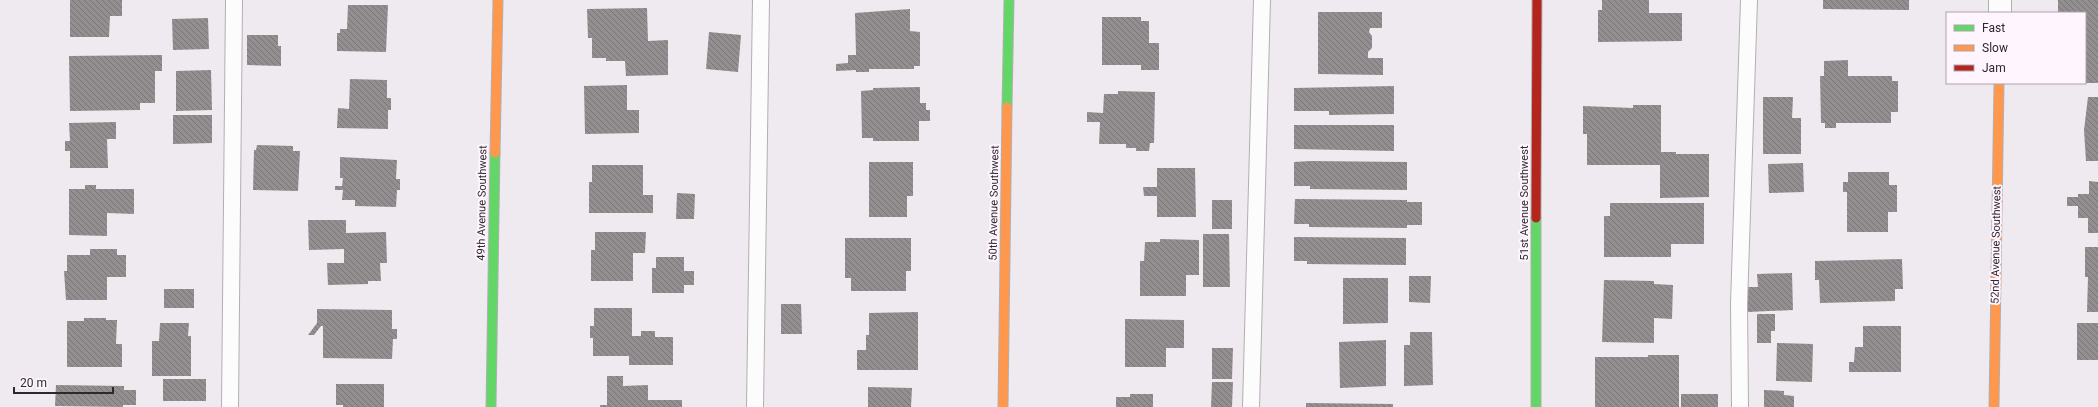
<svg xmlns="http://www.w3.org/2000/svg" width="2098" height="407" viewBox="0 0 2098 407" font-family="Roboto,sans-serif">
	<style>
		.building { fill: url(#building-back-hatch) }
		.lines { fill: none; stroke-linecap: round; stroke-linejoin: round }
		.lane-casing { stroke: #b2afb2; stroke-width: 18 }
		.street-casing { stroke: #b2afb2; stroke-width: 24 }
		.fast-casing { stroke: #b2afb2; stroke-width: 11 }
		.slow-casing { stroke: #b2afb2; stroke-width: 11 }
		.jam-casing { stroke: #b2afb2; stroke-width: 11 }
		.lane { stroke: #fdfcfd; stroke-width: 16 }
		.street { stroke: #fdfcfd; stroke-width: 22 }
		.fast { stroke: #63d668; stroke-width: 9 }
		.slow { stroke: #ff974d; stroke-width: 9 }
		.jam { stroke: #b3261e; stroke-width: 9 }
		.labels { text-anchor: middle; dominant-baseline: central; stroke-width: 4; stroke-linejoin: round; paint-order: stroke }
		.street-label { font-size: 11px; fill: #2c282c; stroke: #fff5ff }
	</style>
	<defs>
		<pattern id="building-back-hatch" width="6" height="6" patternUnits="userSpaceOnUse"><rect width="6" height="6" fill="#938f90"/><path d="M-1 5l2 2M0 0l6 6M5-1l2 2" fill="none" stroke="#787576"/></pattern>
	</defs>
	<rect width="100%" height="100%" fill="#efeaef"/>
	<!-- building -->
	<g class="building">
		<path d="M70,0H122V16H110L109,37H70Z"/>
		<path d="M1602,0H1649V13H1682V41L1598,42V10H1602Z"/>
		<path d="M1823,0H1909V10L1823,9Z"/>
		<path d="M2058,0H2098V83H2085V13L2058,12Z"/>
		<path d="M348,5H388L386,52L337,51V33H340V29H347Z"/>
		<path d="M647,8L648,41L668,40V75L626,76L625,61H606V58H592V38H588L587,9Z"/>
		<path d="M910,9V31L920,32V66H914V69H869V72H856V70L836,71V64L848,63V55H856L855,13Z"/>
		<path d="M1318,12H1382V28H1370L1369,32L1372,36V48L1368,52V58H1383V75L1318,74Z"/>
		<path d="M1102,17H1141V21H1149V43H1159V70H1141V65H1102Z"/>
		<path d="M208,18L209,49L173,50L172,19Z"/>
		<path d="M709,32L741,35L738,72L706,69Z"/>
		<path d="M247,35H278V46H281V66L247,65Z"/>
		<path d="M162,55V71H155V103H140V110L70,111L69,56Z"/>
		<path d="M1848,60V76H1892V81H1898V112H1891V123H1836V128H1825V123H1821L1820,76H1824V61Z"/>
		<path d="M211,70L212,110L176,111V71Z"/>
		<path d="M350,79L387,80V98H391V110H388V129L337,128L338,108L349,109Z"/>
		<path d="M627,85V110H639V133L585,134L584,86Z"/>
		<path d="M1394,86V114L1329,115V111H1294V88Z"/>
		<path d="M920,87V103H926V110H930V121H919V141H873V138H862L861,91L873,90V88Z"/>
		<path d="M1118,91L1155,92L1154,143H1150L1149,151H1136V148H1126V144H1099L1100,122H1087V112L1103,113L1104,94H1118Z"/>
		<path d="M1763,97H1793L1792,118H1801V154H1763Z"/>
		<path d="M2088,97H2098V161H2086L2084,130Z"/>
		<path d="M1633,105H1661V152H1676V154H1709V197L1660,198V165H1587V134H1583V106L1633,108Z"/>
		<path d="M173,115H212V143L173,144Z"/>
		<path d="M116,122V139H107L108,168H70V151H65V141H70L69,123Z"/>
		<path d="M1294,125H1394V151L1294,149Z"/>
		<path d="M257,145L293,146V151H300L298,191L253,190L254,150H256Z"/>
		<path d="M340,157L397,160L396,179H400V190H397L396,207L355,206V200H342L343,190H335V186H342L343,178H340Z"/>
		<path d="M1310,161L1407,162V190L1310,189V186H1294V162Z"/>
		<path d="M869,162H913V196H907V217H869Z"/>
		<path d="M1803,163L1804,192L1769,193L1768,164Z"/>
		<path d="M592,165H643V195H653V213H589V182H592Z"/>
		<path d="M1157,168H1195L1196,217H1157V196H1144L1143,187H1157Z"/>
		<path d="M1848,172H1889V185H1897V212H1888V232H1847V192H1843V182H1848Z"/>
		<path d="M2089,181L2098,182V233H2088V218H2078V206H2067V197H2078V194H2089Z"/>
		<path d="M85,185H96V189H134V214L107,213V236L69,235V189H85Z"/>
		<path d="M677,193L695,194L694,219H676Z"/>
		<path d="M1295,199L1407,200V202H1422V225H1407V228L1309,227V224H1294Z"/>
		<rect x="1212" y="200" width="20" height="29"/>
		<path d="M1610,203H1704V244H1671V257H1604V216H1610Z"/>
		<path d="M308,220H346V233L386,232L387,263H380L381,281H368V284L328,285L327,263H344V249L309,250Z"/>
		<path d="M595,232H646L645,253H633V281H591V250H595Z"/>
		<path d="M1203,234H1229L1230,287H1203Z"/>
		<path d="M1294,237L1406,238V265L1307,264V261H1294Z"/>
		<path d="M845,238H911V271H906V291H851V278H845Z"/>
		<path d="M1160,239L1199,240V275H1186V296H1140V261H1144L1145,242H1160Z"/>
		<path d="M2085,247H2098V312H2087L2088,277H2085Z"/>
		<path d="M90,249H117V255H126V277H107V300H66L64,271H67V255H90Z"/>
		<path d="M656,257H684V271H694V285H684V293H652V268H656Z"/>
		<path d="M1902,259L1903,289H1895V301L1820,303L1819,280H1815V261Z"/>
		<path d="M1792,273L1793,310L1748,312V287H1758L1757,274Z"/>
		<path d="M1409,276H1431L1430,303L1409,302Z"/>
		<path d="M1343,278H1388V323L1343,324Z"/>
		<path d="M1604,280L1654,281V284L1673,285L1672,319L1654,318V343L1602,342Z"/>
		<rect x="164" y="289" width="30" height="19"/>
		<path d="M781,304H801L802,334H781Z"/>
		<path d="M594,308H632V336H641V331H655V337H673V365H629V356H593V338H590V326H594Z"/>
		<path d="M317,309L392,310V329H397V339H393L392,359L323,358V326H321L314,335H308L317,323Z"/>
		<path d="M918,312V370H857V350H866V335H869V313Z"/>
		<path d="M1757,314H1775V331H1771V343H1757Z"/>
		<path d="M84,318H106V320H117L116,344H122V367H67V321H84Z"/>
		<path d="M1125,319L1184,320V348H1166V367H1125Z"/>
		<path d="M160,323H189L188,336H191V376H152V341H159Z"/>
		<rect x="2077" y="323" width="21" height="37"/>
		<path d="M1863,326H1901V372H1849V362H1854L1855,347H1863Z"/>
		<path d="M1410,332H1432L1433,385L1404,386V345H1410Z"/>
		<path d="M1386,340V386L1340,388L1339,342Z"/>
		<path d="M1777,343L1813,344L1812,382L1776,381Z"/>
		<path d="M1212,348H1233L1232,379H1212Z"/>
		<path d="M1648,355H1679V407H1595V357H1648Z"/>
		<path d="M607,376H623V386L648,385V400H682V407H600V405H607Z"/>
		<rect x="163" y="379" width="43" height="22"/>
		<path d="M1212,382H1233L1232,407H1211Z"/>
		<path d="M336,384H384V407H343V405H336Z"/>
		<path d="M56,385L124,386V390H136V405H123V407L55,406Z"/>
		<path d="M868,387L912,388L911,407H868Z"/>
		<path d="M1764,390L1784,391V395L1794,396V407H1764Z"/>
		<path d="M1130,394H1153V407H1116V397H1130Z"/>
		<rect x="1681" y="394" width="37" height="13"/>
		<path d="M1306,403L1393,404V407H1306Z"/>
	</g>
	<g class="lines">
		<!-- lane casing -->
		<g class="lane-casing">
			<g id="lane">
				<path d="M230,407L234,0"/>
				<path d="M755,407L761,0"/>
				<path d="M1251,407L1262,0"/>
				<path d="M1740,407L1739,304L1749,0"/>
			</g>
		</g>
		<!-- street casing -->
		<g class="street-casing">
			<path id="street" d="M2000,13V0"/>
		</g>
		<!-- fast casing -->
		<g class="fast-casing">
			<g id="fast">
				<path d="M1007,107L1009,0"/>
				<path d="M491,407L495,153"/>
				<path d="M1536,407V218"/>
			</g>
		</g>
		<!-- slow casing -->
		<g class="slow-casing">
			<g id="slow">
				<path d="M495,153L498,0"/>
				<path d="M1003,407L1007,107"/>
				<path d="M1994,407L1999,83"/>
			</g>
		</g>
		<!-- jam casing -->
		<g class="jam-casing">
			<path id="jam" d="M1536,218L1537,0"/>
		</g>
		<!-- lane -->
		<use href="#lane" class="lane"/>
		<!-- street -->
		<use href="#street" class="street"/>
		<!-- fast -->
		<use href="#fast" class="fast"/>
		<!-- slow -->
		<use href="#slow" class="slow"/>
		<!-- jam -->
		<use href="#jam" class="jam"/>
	</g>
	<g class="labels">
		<!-- street labels -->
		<g class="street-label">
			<text transform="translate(482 203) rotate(-89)">49th Avenue Southwest</text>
			<text transform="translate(994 203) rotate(-89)">50th Avenue Southwest</text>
			<text transform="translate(1524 203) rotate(-90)">51st Avenue Southwest</text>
			<text transform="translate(1996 245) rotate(-89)">52nd Avenue Southwest</text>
		</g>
	</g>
	<!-- legend -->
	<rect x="1946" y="12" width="140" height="72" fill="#fff5ff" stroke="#aba3ab"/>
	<rect x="1954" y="25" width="20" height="6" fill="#63d668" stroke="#aba3ab"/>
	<text x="1982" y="32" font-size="12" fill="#2c282c">Fast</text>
	<rect x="1954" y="45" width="20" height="6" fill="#ff974d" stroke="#aba3ab"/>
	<text x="1982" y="52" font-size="12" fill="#2c282c">Slow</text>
	<rect x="1954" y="65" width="20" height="6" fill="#b3261e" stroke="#aba3ab"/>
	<text x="1982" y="72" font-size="12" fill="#2c282c">Jam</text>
	<!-- scale -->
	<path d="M14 387v6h99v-6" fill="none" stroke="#2c282c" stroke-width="2"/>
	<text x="20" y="387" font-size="12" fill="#2c282c" stroke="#fff5ff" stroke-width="3" paint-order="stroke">20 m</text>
</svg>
